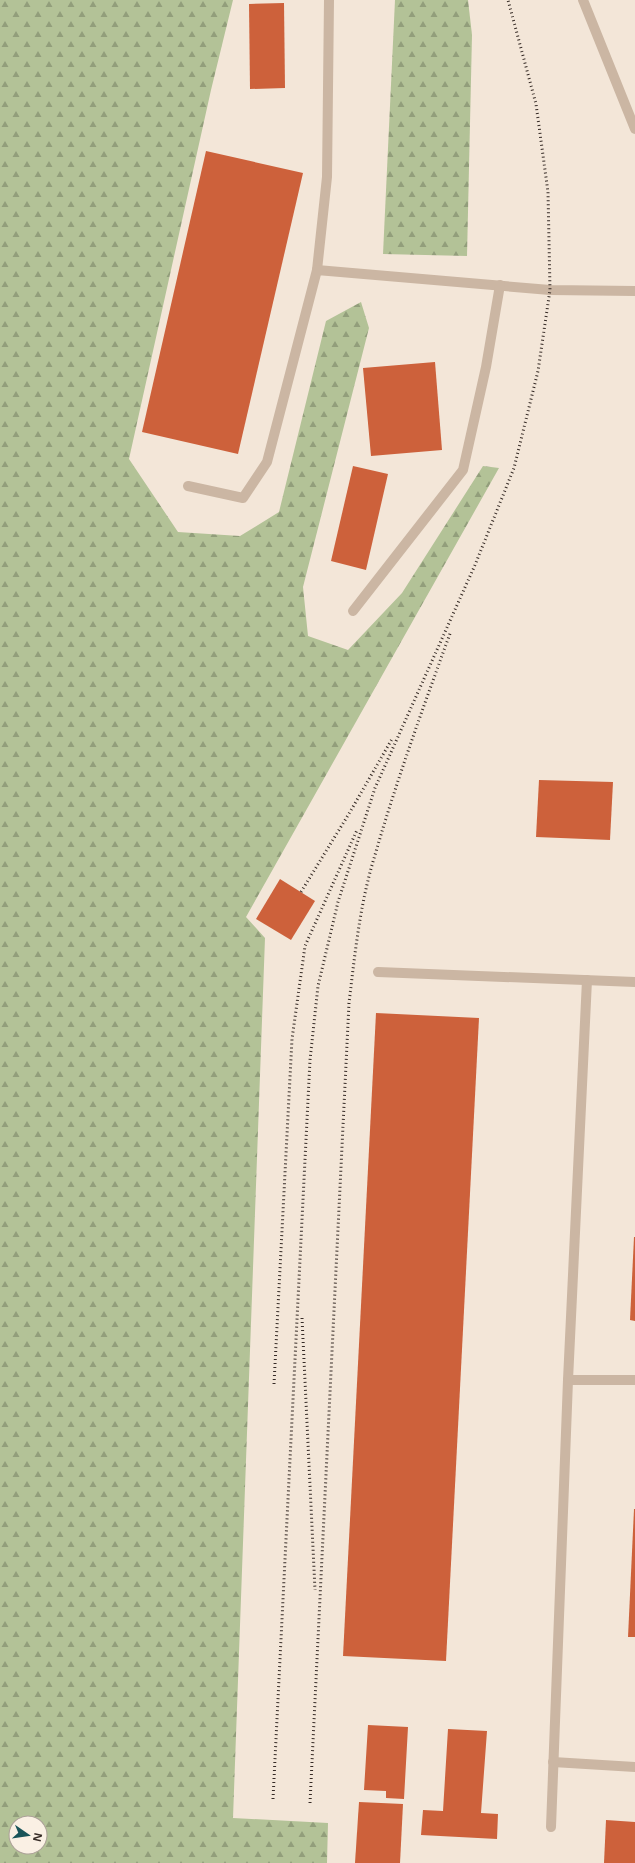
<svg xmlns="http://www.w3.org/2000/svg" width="635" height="1863" viewBox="0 0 635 1863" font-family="'Noto Sans',sans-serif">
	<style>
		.forest { fill: url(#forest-firs); fill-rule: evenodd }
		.building { fill: #cd613b }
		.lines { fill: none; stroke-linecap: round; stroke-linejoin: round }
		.lane { stroke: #cbb6a3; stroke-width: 10 }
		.rail { stroke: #362b26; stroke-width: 3; stroke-dasharray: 1 3; stroke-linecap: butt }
	</style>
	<defs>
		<pattern id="forest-firs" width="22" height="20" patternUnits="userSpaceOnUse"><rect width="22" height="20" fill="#b3c297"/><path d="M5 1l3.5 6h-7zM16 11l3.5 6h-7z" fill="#929e7b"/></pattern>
	</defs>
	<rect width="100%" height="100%" fill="#f3e6d8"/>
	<!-- forest -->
	<g class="forest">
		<path d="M0,0H233L211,90L129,459L178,532L240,536L279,512L326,321L361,302L369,328L303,587L308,636L348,650L402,593L483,466L499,468L246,917L265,938L233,1818L328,1823L327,1863H0ZM16,1823H40V1847H16Z"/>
		<path d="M395,0H468L472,35L467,256L383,254Z"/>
	</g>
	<!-- building -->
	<g class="building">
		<path d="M284,3L285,88L250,89L249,4Z"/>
		<path d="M206,151L303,173L238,454L142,432Z"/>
		<path d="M435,362L442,450L371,456L363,368Z"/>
		<path d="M353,466L388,474L366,570L331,561Z"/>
		<path d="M539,780L613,782L610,840L536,837Z"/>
		<path d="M280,879L315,901L291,940L256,919Z"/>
		<path d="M376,1013L479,1018L446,1661L343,1656Z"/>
		<path d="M634,1237H635V1321L630,1320Z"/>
		<path d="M634,1509H635V1637H628Z"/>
		<path d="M368,1725L408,1727L404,1799L386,1798V1791L364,1790Z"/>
		<path d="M448,1729L487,1731L481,1813L498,1814L497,1839L421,1835L423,1810L443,1811Z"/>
		<path d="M359,1802L403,1804L400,1863H355Z"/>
		<path d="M606,1820L635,1822V1863H604Z"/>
	</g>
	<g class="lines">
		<!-- lane -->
		<g class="lane">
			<path d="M583,0L635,129"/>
			<path d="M317,270L327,177L329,0"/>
			<path d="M188,486L243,498L267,462L317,270L550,290L635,291"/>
			<path d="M353,611L463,470L486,367L500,285"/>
			<path d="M378,972L635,982"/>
			<path d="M568,1380H635"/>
			<path d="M553,1762L635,1767"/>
			<path d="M551,1827L568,1380L587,980"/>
		</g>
		<!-- rail -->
		<g class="rail">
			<path d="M301,892L350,812L392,739"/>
			<path d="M302,1318L315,1590"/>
			<path d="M274,1384L292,1039L305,946L357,830"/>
			<path d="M273,1799L310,1060L318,986L338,902L375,788L475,565L514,468L538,371L550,290L548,192L536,104L508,0"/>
			<path d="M310,1803L349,1003C355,953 360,903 375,855C397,779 424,705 451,631"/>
		</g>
	</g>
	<!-- north arrow -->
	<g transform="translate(28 1835) rotate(103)"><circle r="19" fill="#faf0e4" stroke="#aca198"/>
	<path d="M0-3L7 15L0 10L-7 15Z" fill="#195459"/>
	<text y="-6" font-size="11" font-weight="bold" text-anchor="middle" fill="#362b26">N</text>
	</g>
</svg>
